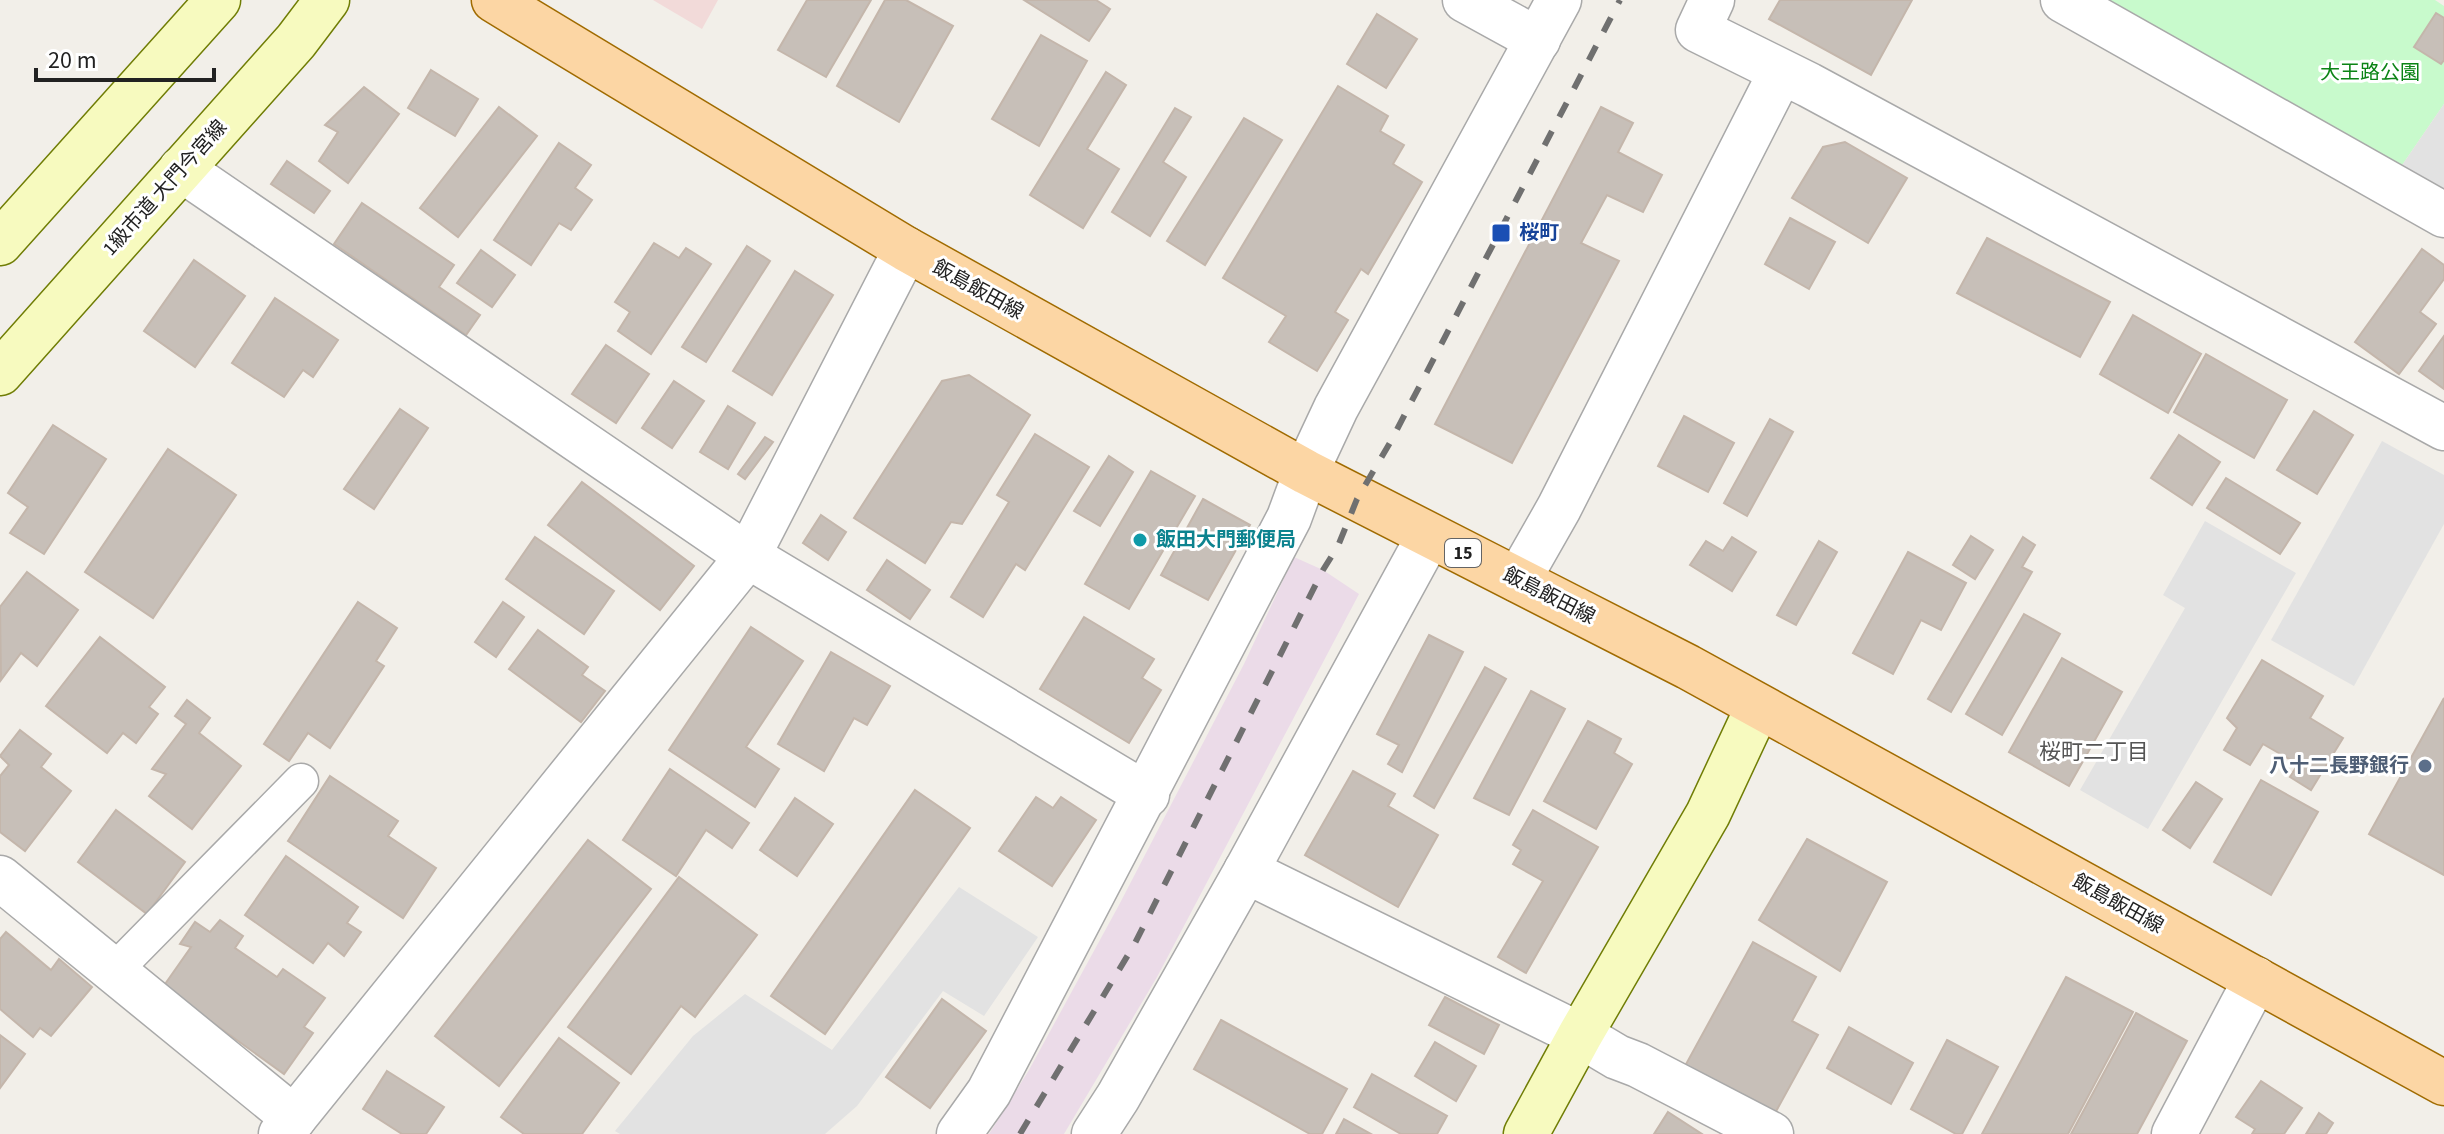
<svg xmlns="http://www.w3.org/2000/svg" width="2444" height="1134" viewBox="0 0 2444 1134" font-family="'Source Sans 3','Noto Sans JP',sans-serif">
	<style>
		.commercial { fill: #f2dad9 }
		.industrial { fill: #ebdbe8 }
		.park { fill: #c8facc }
		.parking { fill: #e2e2e2 }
		.building { fill: #c7bfb8; stroke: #c4b6ab; stroke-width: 2 }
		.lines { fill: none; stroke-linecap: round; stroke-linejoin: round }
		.lane-casing { stroke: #a9a9a9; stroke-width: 37 }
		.street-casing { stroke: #a9a9a9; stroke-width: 47 }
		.secondary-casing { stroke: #707d05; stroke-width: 47 }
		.primary-casing { stroke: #a06b00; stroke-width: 47 }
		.lane { stroke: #fff; stroke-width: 34 }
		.street { stroke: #fff; stroke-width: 44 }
		.secondary { stroke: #f7fabf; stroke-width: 44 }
		.primary { stroke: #fcd6a4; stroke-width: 44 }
		.rail { stroke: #707070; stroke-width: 6; stroke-dasharray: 16 16; stroke-linecap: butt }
		.transit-dot { fill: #1a4fb4; stroke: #fff; stroke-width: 3 }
		.culture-dot { fill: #0f9aa8; stroke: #fff; stroke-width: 3 }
		.service-dot { fill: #5c6f8a; stroke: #fff; stroke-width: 3 }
		.labels { text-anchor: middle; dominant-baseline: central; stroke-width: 6; stroke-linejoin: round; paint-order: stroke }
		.shield { fill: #fff; stroke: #646464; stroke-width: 2 }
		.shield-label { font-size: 18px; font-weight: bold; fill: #222 }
		.park-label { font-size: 20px; fill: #0c8416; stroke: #fff }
		.street-label { font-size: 20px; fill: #222; stroke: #fff }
		.transit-label { font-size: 20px; font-weight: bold; fill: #164399; stroke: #fff; text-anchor: start }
		.culture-label { font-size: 20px; font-weight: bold; fill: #0d838f; stroke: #fff; text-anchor: start }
		.service-label { font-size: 20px; font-weight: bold; fill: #4e5e75; stroke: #fff; text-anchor: end }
		.neighbourhood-label { font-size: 22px; fill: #555; stroke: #fff }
	</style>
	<rect width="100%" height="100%" fill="#f2efe9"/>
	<!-- commercial -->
	<path class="commercial" d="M653,0H718L702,29Z"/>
	<!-- industrial -->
	<path class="industrial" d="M1294,557L1323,570L1359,594L1157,977L1064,1134H989L1029,1070L1119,905L1244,664Z"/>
	<!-- park -->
	<path class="park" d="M2092,0H2435L2444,6V104L2396,174Z"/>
	<!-- parking -->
	<g class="parking">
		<path d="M2444,104V201L2396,174Z"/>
		<path d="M2382,441L2444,475V524L2354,686L2271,640Z"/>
		<path d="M2205,521L2296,573L2148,829L2080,790L2185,608L2163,595Z"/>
		<path d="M959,887L1038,937L984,1016L943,991L857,1106L825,1134H620L615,1131L693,1036L745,994L832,1050Z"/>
	</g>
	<!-- building -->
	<g class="building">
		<path d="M807,0H871L826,77L778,50Z"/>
		<path d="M885,0H906L953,26L899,122L837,86Z"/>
		<path d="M1024,0H1096L1110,9L1089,41Z"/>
		<path d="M1780,0H1912L1871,75L1769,19Z"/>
		<path d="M2436,13L2444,18V60L2441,64L2414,47Z"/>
		<path d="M1377,14L1417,39L1386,88L1347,64Z"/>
		<path d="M1041,35L1087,61L1039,146L992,119Z"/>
		<path d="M431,70L478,99L455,136L408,108Z"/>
		<path d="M1106,72L1126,85L1087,149L1119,169L1083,228L1030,195Z"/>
		<path d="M1338,86L1388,116L1380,131L1404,145L1393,164L1422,182L1368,274L1361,269L1335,312L1348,320L1317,371L1269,342L1286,316L1223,278Z"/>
		<path d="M364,87L399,114L348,183L319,161L338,132L325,125Z"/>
		<path d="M499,107L537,136L458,237L420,208Z"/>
		<path d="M1601,107L1633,123L1618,152L1662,175L1643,212L1607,195L1581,243L1619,261L1512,463L1435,424Z"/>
		<path d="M1175,108L1191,117L1163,162L1186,177L1150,236L1112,212Z"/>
		<path d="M1244,118L1282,140L1205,265L1167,241Z"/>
		<path d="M1845,142L1907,178L1868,243L1792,198L1823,147Z"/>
		<path d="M559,143L591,165L575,188L592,200L571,230L559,223L531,265L494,240Z"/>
		<path d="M287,161L330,191L314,213L271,184Z"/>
		<path d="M362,203L454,265L439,287L480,315L466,335L334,244Z"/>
		<path d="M1790,218L1835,242L1809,289L1765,264Z"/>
		<path d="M1987,238L2110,302L2080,357L1957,293Z"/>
		<path d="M654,243L679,258L686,248L711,264L651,354L618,331L630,312L615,302Z"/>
		<path d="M747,246L770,261L706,362L682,347Z"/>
		<path d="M2422,249L2444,265V279L2420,312L2436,324L2399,374L2355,342Z"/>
		<path d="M481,250L515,275L492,307L457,283Z"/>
		<path d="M194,260L245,296L195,367L144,331Z"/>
		<path d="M795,271L833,295L772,395L733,371Z"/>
		<path d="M275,298L338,340L313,377L303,370L284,397L232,363Z"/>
		<path d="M2133,315L2201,354L2168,413L2100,374Z"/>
		<path d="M2444,336V389L2419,371Z"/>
		<path d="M606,345L649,374L616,423L572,394Z"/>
		<path d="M2206,354L2287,400L2254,458L2174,412Z"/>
		<path d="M969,375L1030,415L962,524L951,522L925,563L854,518L942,381Z"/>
		<path d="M674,381L704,401L672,448L642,428Z"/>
		<path d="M728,406L755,423L728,469L700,452Z"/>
		<path d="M400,409L428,428L374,509L344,489Z"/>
		<path d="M2314,411L2353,435L2317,494L2277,470Z"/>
		<path d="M1684,416L1734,443L1708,492L1658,466Z"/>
		<path d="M1770,419L1793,432L1747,516L1724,503Z"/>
		<path d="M53,425L106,459L44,554L10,533L28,507L8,493Z"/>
		<path d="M1035,434L1089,467L1025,570L1016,564L983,617L951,597L1009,502L997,495Z"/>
		<path d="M2179,435L2220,462L2192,505L2151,478Z"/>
		<path d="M765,437L773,442L745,479L738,474Z"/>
		<path d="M168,449L236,495L153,618L85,572Z"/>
		<path d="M1109,456L1133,472L1100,526L1074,511Z"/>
		<path d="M1151,471L1195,496L1129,609L1085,584Z"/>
		<path d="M2226,478L2300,523L2280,554L2207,508Z"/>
		<path d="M582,482L694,566L660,610L548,525Z"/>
		<path d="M1203,499L1250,525L1208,600L1161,575Z"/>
		<path d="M821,515L846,532L828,560L803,543Z"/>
		<path d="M1971,536L1993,550L1975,579L1953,565Z"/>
		<path d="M535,537L614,591L584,634L506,579Z"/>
		<path d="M1732,537L1756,552L1732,591L1690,565L1706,541L1723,551Z"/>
		<path d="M2023,537L2035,545L2022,567L2032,572L1951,712L1928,699Z"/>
		<path d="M1819,541L1837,552L1796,625L1777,615Z"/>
		<path d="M1908,552L1966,583L1941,630L1921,620L1893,674L1853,653Z"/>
		<path d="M887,560L930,590L910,619L867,590Z"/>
		<path d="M27,572L78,610L37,666L21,653L1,680L0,607Z"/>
		<path d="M358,602L397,628L376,661L384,666L330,748L308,733L289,761L264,744Z"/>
		<path d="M503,602L524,617L496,657L475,642Z"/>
		<path d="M2024,614L2060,634L2002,735L1966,714Z"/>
		<path d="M1084,617L1154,659L1142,678L1161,690L1129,743L1040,689Z"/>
		<path d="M751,627L803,661L746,747L779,769L755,807L669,750Z"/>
		<path d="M538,630L588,667L582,675L605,691L581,722L509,669Z"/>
		<path d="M1429,635L1463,652L1402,772L1388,764L1399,745L1377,734Z"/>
		<path d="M100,637L165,687L149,707L158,714L136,743L123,733L107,753L46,706Z"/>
		<path d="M831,652L890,686L867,725L854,718L824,771L778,744Z"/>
		<path d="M2062,658L2122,692L2069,786L2009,752Z"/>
		<path d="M2262,660L2323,696L2310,718L2343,738L2311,790L2290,777L2298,764L2263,744L2250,765L2224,750L2237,728L2227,718Z"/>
		<path d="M1485,667L1506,679L1434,808L1414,796Z"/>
		<path d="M1531,691L1565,709L1509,815L1474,798Z"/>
		<path d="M2444,698V875L2369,834Z"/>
		<path d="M187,700L210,718L199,733L241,766L192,829L149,796L166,774L152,769L186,724L175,716Z"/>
		<path d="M1588,721L1621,739L1614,753L1632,764L1596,829L1544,801Z"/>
		<path d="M20,730L51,754L41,767L71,791L25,851L0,832V776L9,765L0,756Z"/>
		<path d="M670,769L749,823L732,848L706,830L676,876L623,840Z"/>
		<path d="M1353,771L1395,794L1388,806L1438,835L1398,907L1305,855Z"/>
		<path d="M330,776L398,821L388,836L436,868L403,918L288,841Z"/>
		<path d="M2261,780L2318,812L2271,895L2214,862Z"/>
		<path d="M2196,782L2222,799L2190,848L2163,830Z"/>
		<path d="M915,790L970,828L825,1034L771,996Z"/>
		<path d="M1036,797L1053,808L1061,797L1096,820L1052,886L999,851Z"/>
		<path d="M795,798L833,824L797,876L760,850Z"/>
		<path d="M116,810L185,862L147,914L78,862Z"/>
		<path d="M1533,810L1598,847L1526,973L1498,957L1543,881L1513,864L1521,850L1513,845Z"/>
		<path d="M1807,839L1887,882L1840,971L1759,920Z"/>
		<path d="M588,840L651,889L499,1086L435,1036Z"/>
		<path d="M286,856L358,907L347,923L361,932L344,956L328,943L313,963L245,915Z"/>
		<path d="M679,877L757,935L695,1017L681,1006L631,1074L568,1027Z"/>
		<path d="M220,920L243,936L235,948L277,977L283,969L325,998L304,1027L313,1033L284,1074L163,987L191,947L180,944L195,922L210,932Z"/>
		<path d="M6,932L51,970L59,959L92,987L51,1036L40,1028L33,1037L0,1009V939Z"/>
		<path d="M1753,942L1816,977L1792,1021L1818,1035L1774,1115L1685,1066Z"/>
		<path d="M2066,977L2133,1012L2068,1134H1982Z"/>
		<path d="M1445,997L1499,1025L1484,1054L1429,1025Z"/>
		<path d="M942,999L986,1031L930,1108L886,1077Z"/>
		<path d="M2136,1013L2187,1041L2137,1134H2071Z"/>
		<path d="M1221,1020L1347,1089L1322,1134H1310L1194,1069Z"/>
		<path d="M1849,1027L1913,1063L1891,1104L1827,1068Z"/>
		<path d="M0,1035L25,1054L0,1088Z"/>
		<path d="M559,1038L619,1083L582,1134H524L501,1117Z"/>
		<path d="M1947,1040L1998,1067L1962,1134H1956L1911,1109Z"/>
		<path d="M1435,1042L1476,1066L1456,1101L1415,1076Z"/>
		<path d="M387,1071L444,1107L426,1134H402L363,1109Z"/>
		<path d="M1372,1074L1447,1116L1437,1134H1401L1354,1107Z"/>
		<path d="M2261,1081L2302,1108L2284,1134H2252L2255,1129L2236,1117Z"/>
		<path d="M1668,1112L1702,1134H1654Z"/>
		<path d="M2319,1113L2333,1123L2326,1134H2306Z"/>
		<path d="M1344,1119L1371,1134H1336Z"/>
	</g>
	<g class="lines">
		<!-- lane casing -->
		<g class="lane-casing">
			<path id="lane" d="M114,971L301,781"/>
		</g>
		<!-- street casing -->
		<g class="street-casing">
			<g id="street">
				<path d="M1465,0L1538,40"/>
				<path d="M1712,0L1698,30L1809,85L2444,428"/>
				<path d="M2063,0L2444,215"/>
				<path d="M181,169L748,556L1147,795"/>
				<path d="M1518,580L1559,508L1781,72"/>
				<path d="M1246,871L1580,1035L1617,1057L1638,1065L1771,1134"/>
				<path d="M0,878L294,1118"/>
				<path d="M281,1134L748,556L906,249"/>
				<path d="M959,1134L989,1092L1289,518L1306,472L1336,408L1559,0"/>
				<path d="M1094,1134L1118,1097L1246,871L1429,536"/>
				<path d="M2174,1134L2256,979"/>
			</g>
		</g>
		<!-- secondary casing -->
		<g class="secondary-casing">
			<g id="secondary">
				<path d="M0,243L218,0"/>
				<path d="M0,373L296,41L327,0"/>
				<path d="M1526,1134L1580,1035L1708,814L1758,707"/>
			</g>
		</g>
		<!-- primary casing -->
		<g class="primary-casing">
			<path id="primary" d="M494,0L906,249L1306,472L1688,667L2444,1083"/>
		</g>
		<!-- lane -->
		<use href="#lane" class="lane"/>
		<!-- street -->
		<use href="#street" class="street"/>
		<!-- secondary -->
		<use href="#secondary" class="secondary"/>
		<!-- primary -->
		<use href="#primary" class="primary"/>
		<!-- rail -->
		<path class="rail" d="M1020,1134L1134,945L1323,570L1338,546L1357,499L1391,441L1620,0"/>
	</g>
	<!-- markers -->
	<rect class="transit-dot" x="1491" y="223" width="20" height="20" rx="4"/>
	<circle class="culture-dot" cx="1140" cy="540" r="8"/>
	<circle class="service-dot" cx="2425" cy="766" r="8"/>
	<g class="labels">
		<!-- shield labels -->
		<rect class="shield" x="1445" y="539" width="36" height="28" rx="6"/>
		<g class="shield-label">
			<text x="1463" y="553">15</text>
		</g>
		<!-- park labels -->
		<g class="park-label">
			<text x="2370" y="73">大王路公園</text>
		</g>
		<!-- street labels -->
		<g class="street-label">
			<text transform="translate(165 188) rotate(-48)">1級市道 大門今宮線</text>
			<text transform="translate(978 290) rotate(29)">飯島飯田線</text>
			<text transform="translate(1549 596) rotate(27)">飯島飯田線</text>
			<text transform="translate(2118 904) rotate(29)">飯島飯田線</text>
		</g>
		<!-- transit labels -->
		<g class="transit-label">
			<text x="1519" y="233">桜町</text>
		</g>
		<!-- culture labels -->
		<g class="culture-label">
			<text x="1156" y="540">飯田大門郵便局</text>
		</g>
		<!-- service labels -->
		<g class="service-label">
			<text x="2409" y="766">八十二長野銀行</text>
		</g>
		<!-- neighbourhood labels -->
		<g class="neighbourhood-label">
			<text x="2094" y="752">桜町二丁目</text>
		</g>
	</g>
	<!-- scale -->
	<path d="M36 68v12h178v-12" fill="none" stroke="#222222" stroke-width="4"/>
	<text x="48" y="68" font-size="24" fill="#222222" stroke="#ffffff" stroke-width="6" paint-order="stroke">20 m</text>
</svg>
